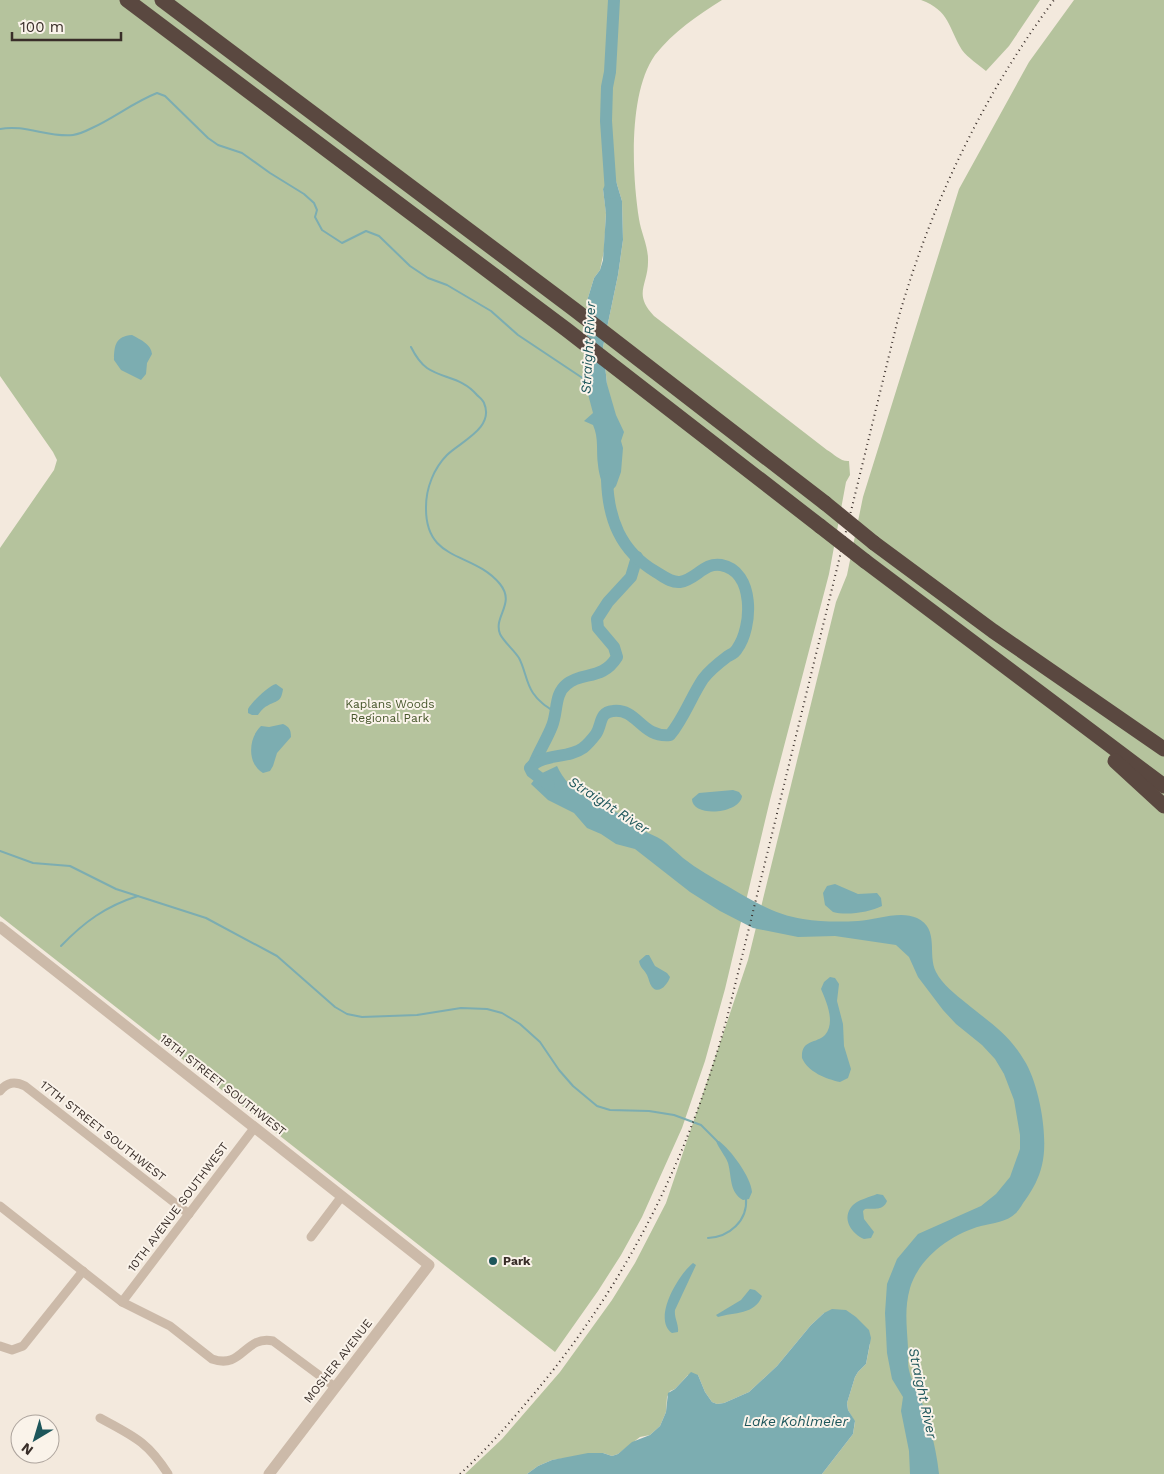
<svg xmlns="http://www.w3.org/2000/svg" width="1164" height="1474" viewBox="0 0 1164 1474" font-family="'Work Sans',sans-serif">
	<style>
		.green { fill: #b5c39d; fill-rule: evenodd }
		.water { fill: #7cadb1 }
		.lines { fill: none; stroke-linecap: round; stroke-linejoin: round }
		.stream { stroke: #7cadb1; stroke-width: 2 }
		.river { stroke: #7cadb1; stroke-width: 12 }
		.minor { stroke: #ccbaa9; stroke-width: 9 }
		.tertiary { stroke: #ccbaa9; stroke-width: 11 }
		.motorway { stroke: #5a4840; stroke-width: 15 }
		.rail { stroke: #392e29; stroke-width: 2; stroke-dasharray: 1 4; stroke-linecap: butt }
		.motorway-bridge { stroke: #5a4840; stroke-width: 15 }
		.poi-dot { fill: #1d565b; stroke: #faf3ea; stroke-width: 2 }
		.labels { text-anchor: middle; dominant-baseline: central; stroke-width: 4; stroke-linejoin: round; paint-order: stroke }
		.park-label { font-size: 12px; fill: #47572c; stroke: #faf3ea }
		.street-label { font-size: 12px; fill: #392e29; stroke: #faf3ea }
		.poi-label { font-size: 12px; font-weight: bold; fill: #392e29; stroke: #faf3ea; text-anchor: start }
		.water-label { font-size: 14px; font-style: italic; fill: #1d565b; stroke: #faf3ea }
	</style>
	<rect width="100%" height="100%" fill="#f3e9dd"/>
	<!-- green -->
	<g class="green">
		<path d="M0,0H722C698,15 673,32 655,55C628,93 632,174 639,219C641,232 648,246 648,259C649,285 632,293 654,316L827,450C834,454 841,462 849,461L850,475L846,482L829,574L770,800L725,989L705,1061L682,1128L642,1217L621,1255L598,1291L555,1352L0,916V548L54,470L57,460L53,452L0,376ZM616,181L622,201L623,240L618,275L603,347L607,384L584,367L586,338L588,327L587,301L594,278L600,270L604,251L606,213L603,189Z"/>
		<path d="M921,0H1040L1009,46L986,71C978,64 968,58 962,50C948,27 950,11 921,0Z"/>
		<path d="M1074,0H1164V1474H822L853,1434L855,1422L848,1410L847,1403L855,1377L858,1372L866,1364L870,1344L824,1313L811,1325L777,1366L749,1392L724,1403L717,1404L712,1402L705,1392L698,1375H688L675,1389L670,1391L667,1397L666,1412L660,1426L650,1435L640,1437L618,1454L612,1456L603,1453L552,1460L538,1466L527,1474H465L502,1439L560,1372L612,1300L635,1263L666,1203L748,960L836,602L847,575L863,497L959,189L1029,62Z"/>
	</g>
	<!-- water -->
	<g class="water">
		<path d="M611,174L616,181L622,201L623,240L618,275L603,347L607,384L616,415L624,432L621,441L623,448L621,472L616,486L607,496C603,486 599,476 598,465C596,451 599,438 593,425L584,421L593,413L584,379V359L588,327L587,301L594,278L600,270L603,260L606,214L603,189Z"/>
		<path d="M132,335C141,340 151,344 152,354L147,363L146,374L141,380L121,370L114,360C114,345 116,336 132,335Z"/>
		<path d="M276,684L283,689C281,703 277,700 267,706C264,707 260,712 258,715H252L248,713V709C252,702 268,686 276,684Z"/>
		<path d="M283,724C289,727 291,729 291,737L277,753L273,766L270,771L263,773C247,764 248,738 261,726L269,727Z"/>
		<path d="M557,766C569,793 596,802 620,814C628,819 635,825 643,830C649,834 656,836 662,840C669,845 676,852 683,858C697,869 713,878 729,887C753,901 775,915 803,919C821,922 840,922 858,921C876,920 900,910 917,918C940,929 927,954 936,972C942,984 956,995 966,1003C989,1022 1008,1033 1024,1060C1039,1083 1049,1138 1042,1165C1039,1178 1033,1189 1026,1199C1022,1204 1020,1209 1016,1213C1007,1222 993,1223 981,1226C951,1234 919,1258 910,1288C904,1309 907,1327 908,1348C909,1355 907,1363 909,1370C911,1380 917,1390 921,1400C929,1420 937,1452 939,1474H910L909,1451L901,1411L903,1397L892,1379L887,1353L885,1313L887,1284L897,1259L918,1234L981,1206L996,1194L1010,1177L1020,1149V1135L1014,1100L1004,1074L995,1059L982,1045L956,1024L943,1010L918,977L909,957L896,945L835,936L798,937L753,928L720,911L690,892L635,849L616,844L601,834L587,828L574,813L548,800L531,784L538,775Z"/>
		<path d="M733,790L739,792L742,796C740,814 692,818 692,799L699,793Z"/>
		<path d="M835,884L858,894L877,893L881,898L882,906C870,912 847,916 833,912L825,905L823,893L827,886Z"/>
		<path d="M646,955H649L655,966L667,973L670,977C668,984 659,995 652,987C649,983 649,979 647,975C644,969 640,968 639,961Z"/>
		<path d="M830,977L835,978L839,984L837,1001L843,1024L844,1046L851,1069L848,1078L840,1082C826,1079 808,1072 802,1058C801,1039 816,1044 825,1035C836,1022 826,1001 821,989L824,982Z"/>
		<path d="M716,1141H719C731,1150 751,1177 752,1192L749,1199L743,1200C729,1192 732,1177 728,1163C725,1155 719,1149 716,1141Z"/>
		<path d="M877,1194L883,1195L887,1201C883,1211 875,1208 865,1209L863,1211L864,1219L874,1232L871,1238L864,1239C852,1234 841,1219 852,1206C857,1200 870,1197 877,1194Z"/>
		<path d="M693,1263L696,1265L675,1310C674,1318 679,1324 678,1332L672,1333C652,1319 678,1275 693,1263Z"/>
		<path d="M750,1289L755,1290L762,1296C755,1315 734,1312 718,1317L716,1315L741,1300Z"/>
		<path d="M832,1309L846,1310L856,1317L869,1330L871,1338L866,1364L858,1372L855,1377L847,1403L848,1410L855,1421L853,1434L822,1474H527L538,1466L552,1460L588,1453H603L612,1456L618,1454L632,1442L650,1435L660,1426L666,1412L668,1393L675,1389L691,1372L698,1375L705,1392L712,1402L717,1404L724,1403L749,1392L777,1366L811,1325L824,1313Z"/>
	</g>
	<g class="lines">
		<!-- stream -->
		<g class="stream">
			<path d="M0,129C25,124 49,138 73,135C80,134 86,131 92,128C114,118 134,102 157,93L165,96L208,138L218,145L242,153L270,173L304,194L314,203L317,210L315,217L322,230L342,243L366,231L379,236L410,266L428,278L447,285L491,311L518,335L584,379"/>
			<path d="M411,347C415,355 420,363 427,368C443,379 462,377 477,395C479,397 483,400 484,403C495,428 460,442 447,455C434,468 426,488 426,507C425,563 473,551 500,584C516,604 493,616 500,634C504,642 514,650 519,658C525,669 526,683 533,693C539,702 547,707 556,713"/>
			<path d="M0,851L33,863L70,866L116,889L206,918L277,956L335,1007L347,1014L362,1017L417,1015L461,1008L487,1009L502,1013L520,1024L540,1042L559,1070L573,1086L597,1106L610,1110L649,1111L674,1115L701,1125L717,1141"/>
			<path d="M61,946C84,922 106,906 138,896"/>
			<path d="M708,1238C729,1237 748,1221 746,1198"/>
		</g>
		<!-- river -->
		<g class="river">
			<path d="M611,193L606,121L607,87L610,72L614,0"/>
			<path d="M534,764C539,751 547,739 552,726C558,711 554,694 567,684C583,671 602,681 617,657L614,647L598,628L597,619L608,602L631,577L637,557"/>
			<path d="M549,785L532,772L530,768C542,753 568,759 583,748C588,744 593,738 596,734C602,725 599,712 613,711C638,708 641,738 670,735C684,718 691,697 703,679C709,671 720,662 728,656C732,654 735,653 737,649C753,627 755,571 721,565C704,562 696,580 680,582C671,583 663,576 656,572C620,551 608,518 607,479"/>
		</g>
		<!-- minor -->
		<g class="minor">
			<path d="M0,1091C7,1082 15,1081 25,1086L189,1214"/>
			<path d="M0,1206L122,1302L170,1326L212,1359C243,1370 244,1335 273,1341L335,1387"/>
			<path d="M311,1237L342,1196"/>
			<path d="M122,1302L255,1127"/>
			<path d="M0,1346L12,1350L23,1346L83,1271"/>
			<path d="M100,1418C133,1436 147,1441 168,1474"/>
		</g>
		<!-- tertiary -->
		<path class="tertiary" d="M0,927L429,1265L269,1474"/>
		<!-- motorway -->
		<g class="motorway">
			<path d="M127,0L567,330L820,526"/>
			<path d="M162,0L575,310L825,503"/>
			<path d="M874,543L993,631L1164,749"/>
			<path d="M865,561L1164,786"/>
			<path d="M1115,761L1164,806"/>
		</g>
		<!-- rail -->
		<path class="rail" d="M460,1474C484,1452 506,1427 527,1402C625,1287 687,1163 727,1018L897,323C930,206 982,97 1054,0"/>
		<!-- motorway-bridge -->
		<g class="motorway-bridge">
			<path d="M825,503L874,543"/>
			<path d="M820,526L865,561"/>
		</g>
	</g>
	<!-- markers -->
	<circle class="poi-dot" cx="493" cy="1261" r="5"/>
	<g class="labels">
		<!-- park labels -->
		<g class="park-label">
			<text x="390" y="704">Kaplans Woods<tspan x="390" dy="14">Regional Park</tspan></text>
		</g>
		<!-- street labels -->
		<g class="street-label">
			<text transform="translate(223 1085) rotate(38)">18TH STREET SOUTHWEST</text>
			<text transform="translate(103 1131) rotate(38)">17TH STREET SOUTHWEST</text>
			<text transform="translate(178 1207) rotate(-53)">10TH AVENUE SOUTHWEST</text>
			<text transform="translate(338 1361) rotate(-52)">MOSHER AVENUE</text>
		</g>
		<!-- poi labels -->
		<g class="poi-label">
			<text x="503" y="1261">Park</text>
		</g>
		<!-- water labels -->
		<g class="water-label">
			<text transform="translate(588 348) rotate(-87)">Straight River</text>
			<text transform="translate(609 805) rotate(33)">Straight River</text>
			<text transform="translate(923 1393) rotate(78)">Straight River</text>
			<text x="796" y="1421">Lake Kohlmeier</text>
		</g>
	</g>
	<!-- north arrow -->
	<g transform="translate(35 1439) rotate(218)"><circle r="24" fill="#faf3ea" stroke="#ada49d"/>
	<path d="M0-4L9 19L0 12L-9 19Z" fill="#1d565b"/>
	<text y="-8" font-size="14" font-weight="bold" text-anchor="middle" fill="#392e29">N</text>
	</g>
	<!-- scale -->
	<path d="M12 32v8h109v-8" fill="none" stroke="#392e29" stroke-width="2.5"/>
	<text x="20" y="32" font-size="15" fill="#392e29" stroke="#faf3ea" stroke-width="4" paint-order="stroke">100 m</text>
</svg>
